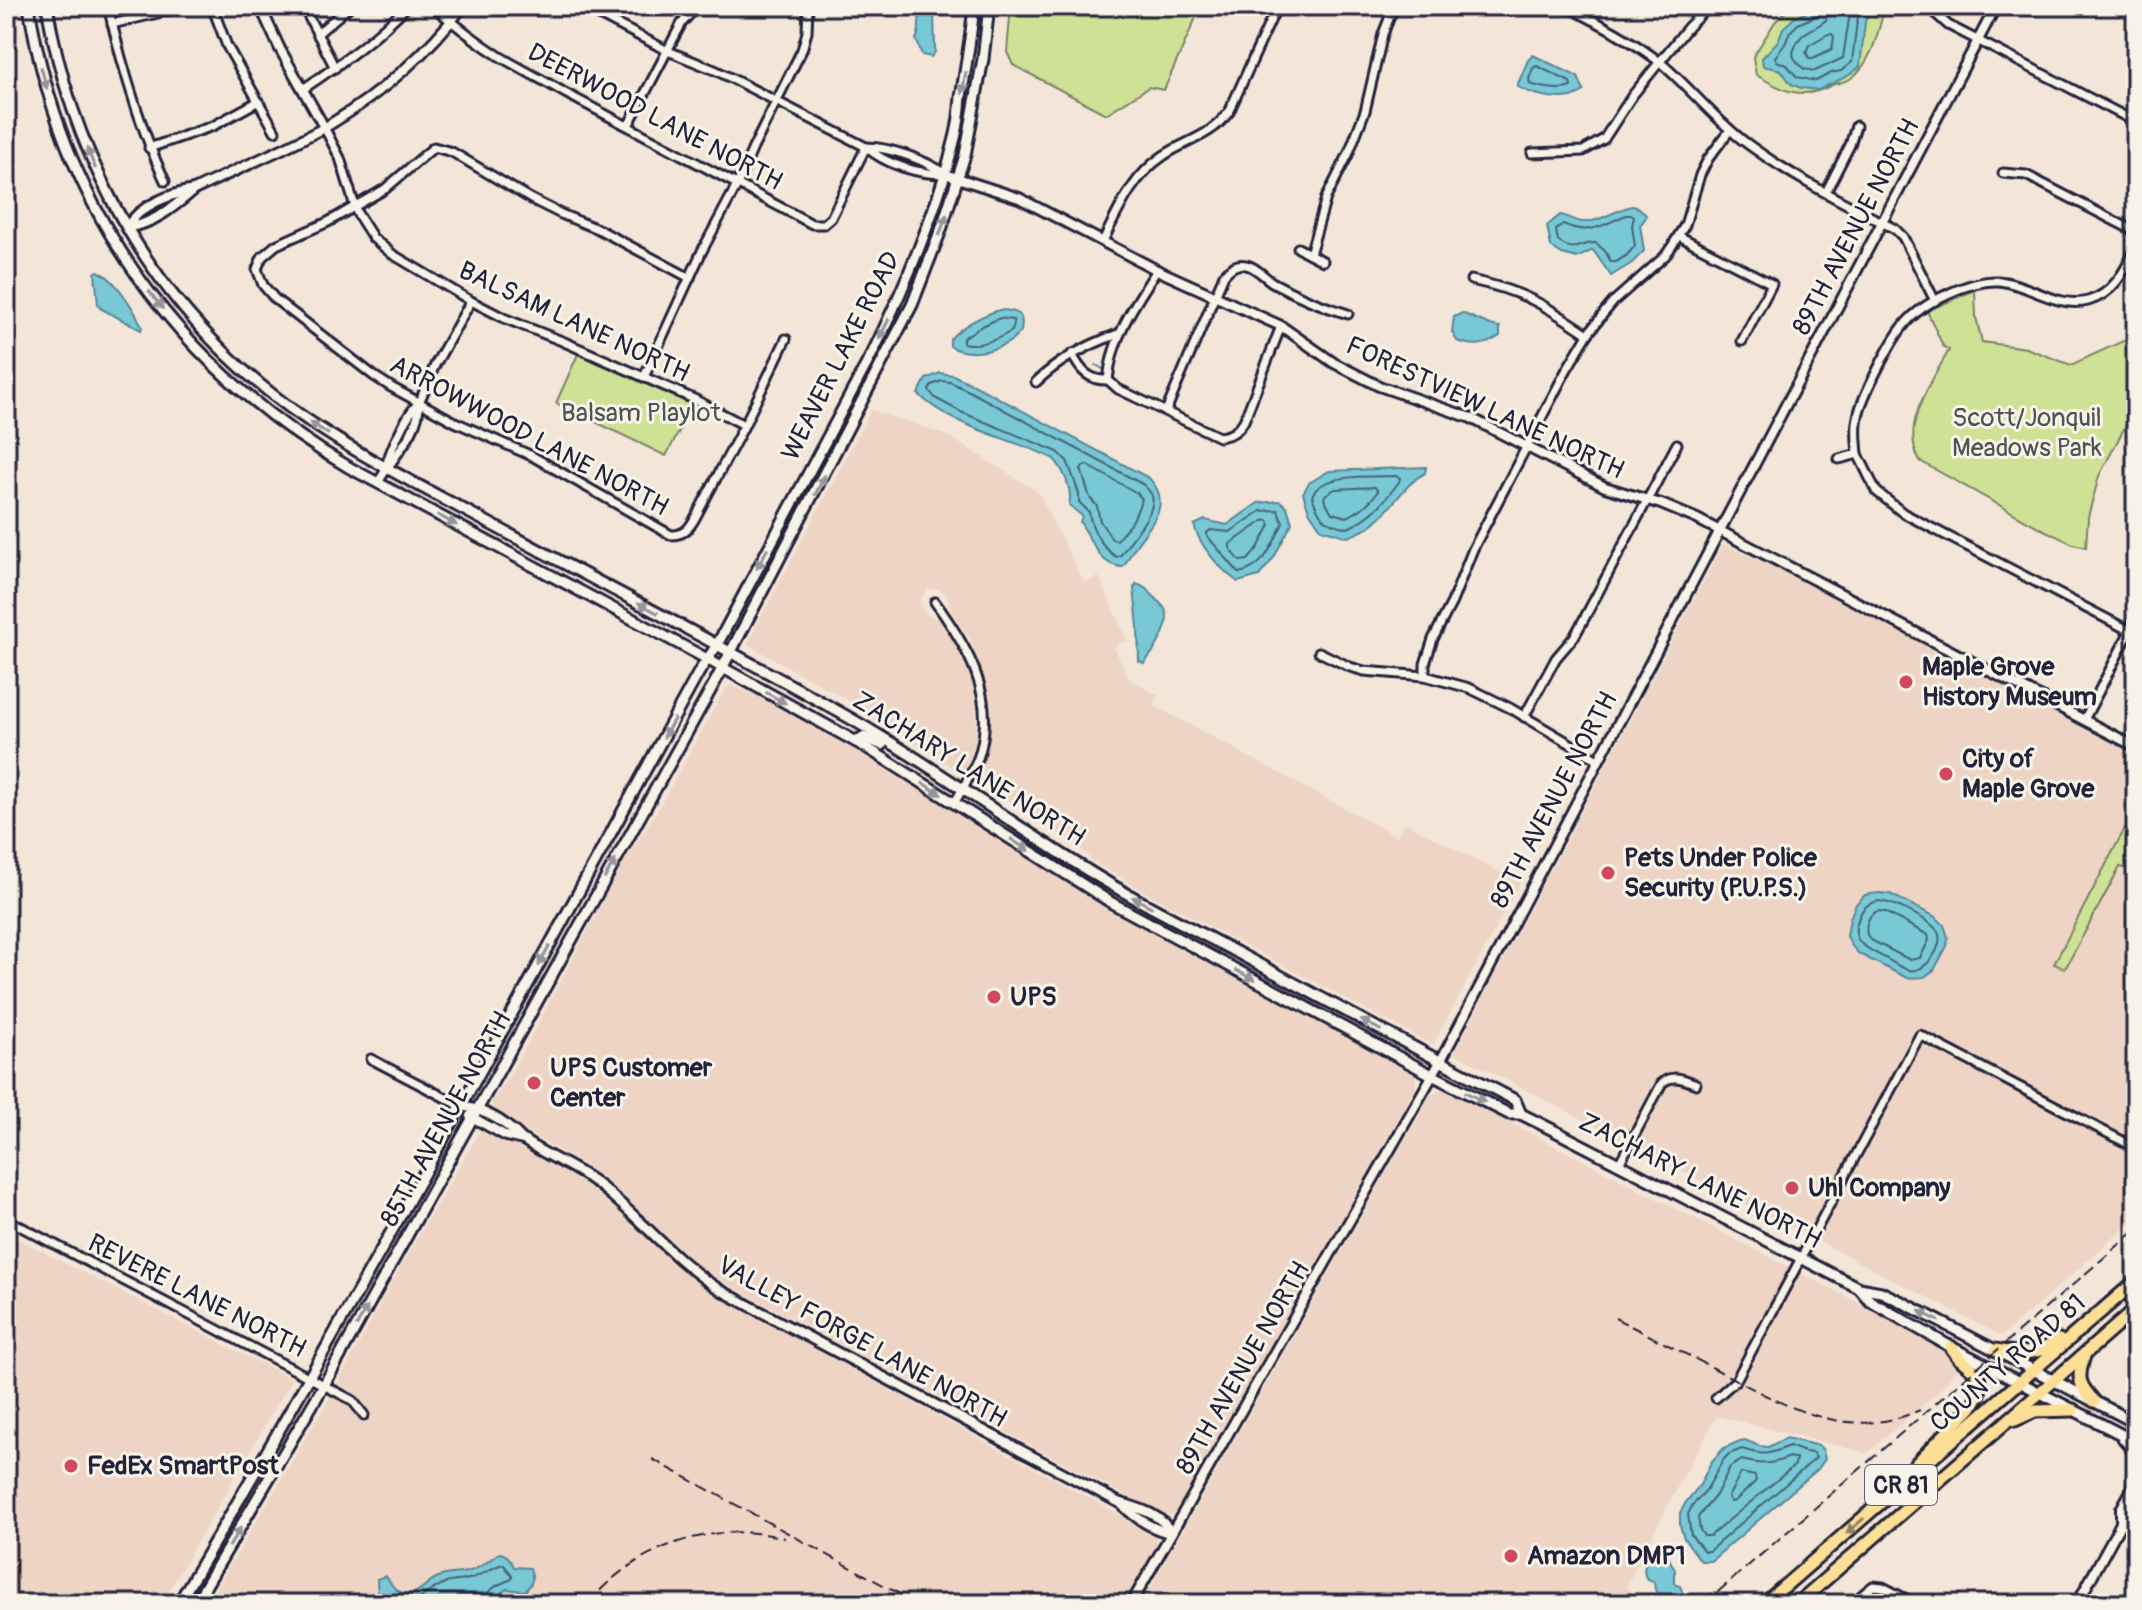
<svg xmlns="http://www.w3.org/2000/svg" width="2142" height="1610" viewBox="0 0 2142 1610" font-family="Pangolin,sans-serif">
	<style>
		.built { fill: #eed4c4 }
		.green { fill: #cee195; stroke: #788268; stroke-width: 2 }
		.water { fill: #79c8d6; stroke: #568698; stroke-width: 2 }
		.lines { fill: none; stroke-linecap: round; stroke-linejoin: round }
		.shore { stroke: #456479; stroke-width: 2 }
		.stream { stroke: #568698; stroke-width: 2 }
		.minor-casing { stroke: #22223b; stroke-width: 13 }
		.tertiary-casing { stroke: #22223b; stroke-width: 14 }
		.secondary-casing { stroke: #22223b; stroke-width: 15 }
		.trunk-casing { stroke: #22223b; stroke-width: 17 }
		.minor { stroke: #f7f3e8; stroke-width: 7 }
		.tertiary { stroke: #f7f3e8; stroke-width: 8 }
		.secondary { stroke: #f7f3e8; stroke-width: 9 }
		.trunk { stroke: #fcde96; stroke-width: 11 }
		.rail { stroke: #22223b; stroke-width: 2; stroke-dasharray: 12 6; stroke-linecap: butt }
		.oneway { fill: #97959a }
		.oneway2 { fill: #8f8068 }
		.poi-dot { fill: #d1495b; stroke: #f7f3e8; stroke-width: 3 }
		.labels { text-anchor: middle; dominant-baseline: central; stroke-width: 6; stroke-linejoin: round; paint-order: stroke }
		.shield { fill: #f7f3e8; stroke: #62616f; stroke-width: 2 }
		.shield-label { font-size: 24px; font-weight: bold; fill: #22223b }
		.street-label { font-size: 26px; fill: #22223b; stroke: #f7f3e8 }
		.park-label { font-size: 26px; fill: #4d5252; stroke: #f7f3e8 }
		.poi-label { font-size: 26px; font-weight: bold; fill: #22223b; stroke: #f7f3e8; text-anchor: start }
	</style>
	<rect width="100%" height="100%" fill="#f3e5d8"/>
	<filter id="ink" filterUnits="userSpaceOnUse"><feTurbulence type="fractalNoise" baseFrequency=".0125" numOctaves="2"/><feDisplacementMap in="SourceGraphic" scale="16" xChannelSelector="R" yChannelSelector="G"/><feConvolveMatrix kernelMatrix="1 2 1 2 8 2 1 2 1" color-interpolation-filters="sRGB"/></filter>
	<g filter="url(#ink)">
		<!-- built -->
		<g class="built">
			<path d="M871,410L946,435L1038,492L1084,583L1099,577L1127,640L1114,647L1129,679L1158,695L1153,705L1396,836L1404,822L1520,883L1433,1045L1152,896L1093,861L1079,846L976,779L986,755L990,734L986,685L970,639L952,613L947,595L939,589H929L925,592L920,600L921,607L926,614L941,621L958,645L970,676L976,703V737L970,762L963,774L853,703L747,644Z"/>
			<path d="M1723,544L1800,578L2136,755V1218L2002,1336L1454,1053Z"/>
			<path d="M731,685L756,696L836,739L996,837L1104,907L1415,1073L1416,1088L1174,1514L1164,1516L718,1279L702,1269L616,1189L586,1166L493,1113L492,1102L518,1061L624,862L657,811L725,689Z"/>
			<path d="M1445,1089L1880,1314L1962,1363L1938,1392L1867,1453L1717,1416L1682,1478L1626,1587L1647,1604H1141L1431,1094Z"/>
			<path d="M480,1131H488L579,1179L617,1210L705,1289L1153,1533L1156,1536L1157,1544L1123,1604H207L328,1401L397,1273Z"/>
			<path d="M6,1233L292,1379L161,1604H6Z"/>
		</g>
		<!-- green -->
		<g class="green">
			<path d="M1011,6H1201L1164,90L1149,87L1106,114L1013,65L1007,52Z"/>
			<path d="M1791,6H1885C1878,31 1873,63 1850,79C1845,82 1838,83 1832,85C1802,101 1784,91 1756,75L1753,57L1775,22Z"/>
			<path d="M1975,290L1976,317L1982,342L2026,348L2071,365L2136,335V406L2099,476L2088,517L2086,547L2073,544L2042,529L1920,461C1899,425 1932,382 1949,350L1943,346L1927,311Z"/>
			<path d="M578,354L693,405L666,456L556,403Z"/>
			<path d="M2136,807V871L2120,867L2066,967L2064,968L2054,964Z"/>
		</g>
		<!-- water -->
		<g class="water">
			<path d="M923,6L933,8L934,13L935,52L931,57L922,55L916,39C922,30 916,17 923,6Z"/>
			<path d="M1818,6H1870L1865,22L1860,66C1847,80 1835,80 1819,90L1801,88L1791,84L1781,70L1763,66L1762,58L1778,41L1783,28L1794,18Z"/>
			<path d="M1533,55L1578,77L1584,91C1583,92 1573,97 1571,97C1556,100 1530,95 1517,86L1528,60Z"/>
			<path d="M1632,206L1639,208L1646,215L1645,219L1640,225L1644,251L1632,263L1611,276L1593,250L1577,258L1562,254L1551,247L1547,226L1560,215C1570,216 1576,223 1586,222C1602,221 1617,209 1632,206Z"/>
			<path d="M98,271C115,278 135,310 142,327L141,330L100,308L98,304L95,273Z"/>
			<path d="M999,310C1016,311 1025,311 1021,331C1009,350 968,359 950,346V339C963,325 981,316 999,310Z"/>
			<path d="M1462,313L1490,325L1500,327V336C1485,346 1474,347 1457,341L1452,332L1454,317Z"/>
			<path d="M940,373L953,375L974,385L1149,478C1175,505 1148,527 1133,550C1129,556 1127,562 1123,567C1116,567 1105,562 1101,556C1096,551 1095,545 1090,541L1088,535L1080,522L1082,516L1069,505C1073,491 1064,470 1054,459C1010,437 955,429 918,394L926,379Z"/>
			<path d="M1426,467L1425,473C1402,485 1392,511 1370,526C1364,531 1355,534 1348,537L1321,529L1309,511L1303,493L1309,483L1329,471Z"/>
			<path d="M1280,501L1287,507L1292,523L1273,559L1259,576L1238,582C1220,569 1200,547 1194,525L1205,520L1227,525L1258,503Z"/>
			<path d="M1136,584C1145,586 1150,592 1156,599C1158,601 1164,607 1165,609C1173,624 1154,652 1144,663L1139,661L1138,627L1134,588Z"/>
			<path d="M1878,893L1890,894L1936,917L1944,925L1948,937L1947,946L1934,970L1924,977L1907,978L1859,954L1851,945L1847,936L1850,918L1856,904L1865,895Z"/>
			<path d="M1786,1438L1819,1446L1823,1450L1825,1459L1818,1469L1711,1561H1701L1684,1538L1680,1525V1513L1686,1502L1700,1485L1711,1462L1724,1448L1740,1441L1745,1440L1759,1446L1768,1447Z"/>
			<path d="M1658,1545L1663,1547L1675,1570V1584L1680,1586L1683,1594L1675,1602L1667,1601L1655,1590L1654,1582L1646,1578C1641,1567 1648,1551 1658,1545Z"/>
			<path d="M499,1553C508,1554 510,1559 514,1567L530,1568C534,1578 533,1583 525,1591L506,1589L488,1604H374L378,1595L377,1579L386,1576C391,1583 394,1591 403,1593C418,1597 424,1584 436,1578C444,1574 452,1574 461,1573C477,1571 487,1562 499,1553Z"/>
		</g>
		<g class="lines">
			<!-- shore -->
			<g class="shore">
				<path d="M1820,6L1816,16L1798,24L1790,32L1785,44L1775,57L1777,61L1787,65L1797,77L1816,81L1831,73L1841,71L1852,62L1857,21L1861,6"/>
				<path d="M1830,6L1826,20C1813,31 1802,30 1795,47C1790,58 1796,60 1804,69L1815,71L1843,58L1851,6"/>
				<path d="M1828,34H1832L1834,37L1832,49L1813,58H1809L1806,52L1809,45Z"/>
				<path d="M1537,66L1570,82L1571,87C1560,91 1542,88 1530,84L1529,79L1533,68Z"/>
				<path d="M1626,215H1631L1634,217L1632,226L1635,246L1626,256L1615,262H1611L1605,251L1596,243C1579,242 1576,255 1558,241L1556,230L1563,224C1590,236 1600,226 1626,215Z"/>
				<path d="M1000,318L1013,320L1014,324L1012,331C998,339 979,347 963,343V338L980,327Z"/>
				<path d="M942,381L950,382L971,392L1144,485C1147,489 1151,492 1152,496C1157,513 1128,541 1121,555L1116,557C1102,547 1091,529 1089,512L1079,502V494L1070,468L1067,461L1058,452L961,412L935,398L929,390L932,385Z"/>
				<path d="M1087,465L1137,493L1142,499L1133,520L1117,540L1112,539L1100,521L1097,506L1090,498L1081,469L1083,466Z"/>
				<path d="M1396,476L1400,478L1399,482C1383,503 1372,517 1348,528C1324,523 1320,519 1312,496C1321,472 1374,477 1396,476Z"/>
				<path d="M1375,487L1378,491C1370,503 1360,511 1347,517L1332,513L1324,499L1325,495L1335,489Z"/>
				<path d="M1261,511L1278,510L1283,523C1272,545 1265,568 1239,573L1207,536V533L1210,530L1230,532Z"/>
				<path d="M1268,520L1270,525L1258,548L1248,560L1240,561L1230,548V544L1263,521Z"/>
				<path d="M1879,901C1892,902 1932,920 1938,932C1945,945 1926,974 1909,970C1902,969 1894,963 1887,959C1866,948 1847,942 1860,915C1864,906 1869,903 1879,901Z"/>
				<path d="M1879,911L1885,912L1928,935L1929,940L1920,958L1910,960L1871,940L1867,935C1865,926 1868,913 1879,911Z"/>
				<path d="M1789,1446L1805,1452L1813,1453L1816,1458L1709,1551H1704L1691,1535L1688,1514L1692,1506L1707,1489L1723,1460L1729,1454L1742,1449C1764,1456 1768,1455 1789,1446Z"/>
				<path d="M1789,1457L1796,1459L1795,1465L1710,1536H1704L1700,1530L1698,1517L1716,1495L1730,1467L1742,1460C1760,1465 1772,1465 1789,1457Z"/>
				<path d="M1741,1473L1755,1476L1756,1481L1735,1501L1731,1502L1728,1497Z"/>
				<path d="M383,1604L388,1595C418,1609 415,1599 439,1586C448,1580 459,1582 469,1579C481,1576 492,1567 503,1564L512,1575V1579C501,1583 483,1591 482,1604"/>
			</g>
			<!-- stream -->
			<path class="stream" d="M1096,365L1108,372"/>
			<!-- minor casing -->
			<g class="minor-casing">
				<g id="minor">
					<path d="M108,6C122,66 139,126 165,181"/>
					<path d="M212,6L227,46L275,131"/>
					<path d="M303,6L335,68"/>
					<path d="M433,6C454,24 476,41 499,56C521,69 543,80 565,93L812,224H824L831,218L866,147L717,71L668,51L582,6"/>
					<path d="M1566,6C1599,23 1632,40 1661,63C1689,87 1712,116 1741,139C1788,175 1842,202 1895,229L1903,237L1935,301"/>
					<path d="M1936,6L1937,15L1948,25L2136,122"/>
					<path d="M2124,6L2136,12"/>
					<path d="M112,24L187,6"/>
					<path d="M317,34L350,6"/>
					<path d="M303,89C341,64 375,39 407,6"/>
					<path d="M628,126L676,34L682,23L697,6"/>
					<path d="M324,127L340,158L357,213L373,238L392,254L471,301L506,319L562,341L696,400L744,425"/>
					<path d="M866,147C889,147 926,160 945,174C918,174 886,165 866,147Z"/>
					<path d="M149,148L213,126L257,102"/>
					<path d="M1532,153L1583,151L1604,139L1632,96L1688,27L1704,11L1716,8"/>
					<path d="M2003,173L2026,175L2136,232"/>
					<path d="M1826,192L1850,145L1856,126"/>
					<path d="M1679,236L1772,284L1742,341"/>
					<path d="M1103,241C1119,209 1132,177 1163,156C1188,139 1209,138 1229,112L1277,6"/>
					<path d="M1298,248L1323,261"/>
					<path d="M1310,254L1326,198L1348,155L1365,111L1383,34L1394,6"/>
					<path d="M690,278L600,230L561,214L531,199L452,152L434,147L385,189L328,222L276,245L262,257L257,269L263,285L275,299L374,376L391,387L455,422L532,456L671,535C683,535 688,530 694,520L743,428L786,339"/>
					<path d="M1471,280C1523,291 1545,305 1588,334"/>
					<path d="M1072,354C1080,370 1089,381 1108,380L1118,389L1219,437C1232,435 1237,432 1244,421L1281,326"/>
					<path d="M644,377L702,251L737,185L753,148L802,50L807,32L808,6"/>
					<path d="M1108,380C1112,337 1134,305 1157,270"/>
					<path d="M1036,382C1060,359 1087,345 1118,334"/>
					<path d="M419,403L435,365L471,301"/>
					<path d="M1166,411L1224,275C1230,268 1236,263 1246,265C1255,266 1264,277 1272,282C1297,296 1321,306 1348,314"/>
					<path d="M1858,454L1876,491L1903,513L2136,634"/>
					<path d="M1839,459L1858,454C1857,441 1855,429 1858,417C1861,398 1892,339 1905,324C1923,302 1970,280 1998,281C2028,283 2057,309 2088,301C2114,294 2125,270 2136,248"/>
					<path d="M378,483C391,458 420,433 419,403C407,413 389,451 386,468"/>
					<path d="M935,602C967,646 996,695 980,752C975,770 964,786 955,802"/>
					<path d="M1319,652L1350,667L1364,671L1425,676L1469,688L1510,708L1598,760"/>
					<path d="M1425,676V664L1433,639L1452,602L1473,549L1567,369L1588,334L1604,313L1614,301L1665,256L1672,246L1685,225L1700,175L1708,159L1730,130"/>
					<path d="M1524,717L1556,658L1574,637L1584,619L1677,444"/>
					<path d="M2084,720L2130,631L2136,608"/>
					<path d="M371,1059L461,1106"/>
					<path d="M1619,1164L1662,1083C1673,1074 1684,1079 1696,1084"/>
					<path d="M6,1219L352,1400L364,1415"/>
					<path d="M1716,1398L1736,1380L1920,1035L2136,1148"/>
					<path d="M1851,1604L1873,1586L1883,1587L1916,1604"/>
				</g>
			</g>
			<!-- tertiary casing -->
			<g class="tertiary-casing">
				<g id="tertiary">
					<path d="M260,6L280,49L324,127"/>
					<path d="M945,174L1019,198L1157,270L1281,326L1334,363L1379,386L1471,418L1605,487L1661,504L1697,519L2136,747"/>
					<path d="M194,190C239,168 286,149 329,125C380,94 427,54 463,6"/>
					<path d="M194,190C176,205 152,226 127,227C140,205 170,194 194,190Z"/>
					<path d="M461,1106C479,1109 497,1117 511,1129C516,1132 520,1138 525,1141C549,1158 577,1167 600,1186C642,1219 675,1262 722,1291L1118,1502C1138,1508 1162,1514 1171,1533"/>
					<path d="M470,1116L506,1136L523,1140"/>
					<path d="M1122,1505C1136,1518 1152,1530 1171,1533"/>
					<path d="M2121,1523V1509L2135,1484"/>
					<path d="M1131,1604L1440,1062L1996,6"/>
					<path d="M2077,1604L2121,1523L2136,1512"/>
				</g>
			</g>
			<!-- secondary casing -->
			<g class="secondary-casing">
				<g id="secondary">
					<path d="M29,6C60,206 177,367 350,468L696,653L869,749L1112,903L1432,1075L1509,1114H1521L1555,1131L1859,1288L1881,1292L1900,1301L2136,1423"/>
					<path d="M47,6C70,145 136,272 240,367C308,430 392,471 472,514C592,579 713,641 832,708C926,760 1012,825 1105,881C1148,907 1193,929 1238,953C1330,1003 1422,1052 1515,1100L1521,1114"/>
					<path d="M855,741L864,737L882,745"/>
					<path d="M1859,1288L1870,1301L1951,1347L2136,1442"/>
					<path d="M2123,1438L2130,1446L2136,1457"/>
					<path d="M2132,1488L2136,1475"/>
					<path d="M178,1604C359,1298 528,984 699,672L717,645L873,352C907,282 938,209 956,134C959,122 960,109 961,97C966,67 971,37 974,6"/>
					<path d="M195,1604L324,1385L715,682L912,305L941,230L965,155L983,59L989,6"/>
				</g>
			</g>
			<!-- trunk casing -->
			<g class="trunk-casing">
				<g id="trunk">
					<path d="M1996,1350C2021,1355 2038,1355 2059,1340"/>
					<path d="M2084,1356C2077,1378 2078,1384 2094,1401"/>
					<path d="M2015,1420L2035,1411L2073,1410"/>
					<path d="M1914,1466L1971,1408L1979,1394L1980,1385L1978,1374L1959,1358L1951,1347"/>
					<path d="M1764,1604L2136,1281"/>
					<path d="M1797,1604L2136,1309"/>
				</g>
			</g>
			<!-- minor -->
			<use href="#minor" class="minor"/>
			<!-- tertiary -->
			<use href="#tertiary" class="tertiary"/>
			<!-- secondary -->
			<use href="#secondary" class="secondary"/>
			<!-- trunk -->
			<use href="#trunk" class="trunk"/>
			<!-- rail -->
			<g class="rail">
				<path d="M1615,1318C1650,1336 1684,1353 1719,1371C1784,1405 1845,1443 1920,1410"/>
				<path d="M652,1459L918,1604"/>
				<path d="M588,1604C635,1546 712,1520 785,1538"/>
				<path d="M1704,1604L2136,1230"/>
			</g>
		</g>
		<!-- one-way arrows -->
		<defs><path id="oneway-solid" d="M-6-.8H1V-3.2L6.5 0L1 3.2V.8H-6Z" transform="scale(2)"/></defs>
		<g class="oneway">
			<use href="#oneway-solid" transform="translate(44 78) rotate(75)"/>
			<use href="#oneway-solid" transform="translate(964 83) rotate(100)"/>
			<use href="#oneway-solid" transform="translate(91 158) rotate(-113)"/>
			<use href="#oneway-solid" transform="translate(943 225) rotate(-71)"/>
			<use href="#oneway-solid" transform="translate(156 300) rotate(52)"/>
			<use href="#oneway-solid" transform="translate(884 329) rotate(116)"/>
			<use href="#oneway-solid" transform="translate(319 428) rotate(-147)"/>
			<use href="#oneway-solid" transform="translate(820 485) rotate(-63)"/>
			<use href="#oneway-solid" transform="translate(447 520) rotate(29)"/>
			<use href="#oneway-solid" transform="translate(762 559) rotate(118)"/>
			<use href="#oneway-solid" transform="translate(648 608) rotate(-152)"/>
			<use href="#oneway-solid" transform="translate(776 698) rotate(29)"/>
			<use href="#oneway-solid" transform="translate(669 728) rotate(119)"/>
			<use href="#oneway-solid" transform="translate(932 789) rotate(32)"/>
			<use href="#oneway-solid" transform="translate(1020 845) rotate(33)"/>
			<use href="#oneway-solid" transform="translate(610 869) rotate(-60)"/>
			<use href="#oneway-solid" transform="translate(1142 902) rotate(-152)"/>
			<use href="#oneway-solid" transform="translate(544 956) rotate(119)"/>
			<use href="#oneway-solid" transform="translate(1245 975) rotate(28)"/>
			<use href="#oneway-solid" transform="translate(1371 1025) rotate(-152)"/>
			<use href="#oneway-solid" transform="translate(1475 1097) rotate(27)"/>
			<use href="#oneway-solid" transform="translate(362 1316) rotate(-61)"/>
			<use href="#oneway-solid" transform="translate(1929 1316) rotate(-153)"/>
			<use href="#oneway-solid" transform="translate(235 1537) rotate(-59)"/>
		</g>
		<use class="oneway2" href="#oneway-solid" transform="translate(1855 1526) rotate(139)"/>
	</g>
	<!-- markers -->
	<g class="poi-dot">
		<circle cx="1906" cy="682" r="8"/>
		<circle cx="1946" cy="774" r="8"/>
		<circle cx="1608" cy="873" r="8"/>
		<circle cx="994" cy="997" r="8"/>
		<circle cx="534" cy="1083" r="8"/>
		<circle cx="1792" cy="1188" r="8"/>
		<circle cx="71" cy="1466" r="8"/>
		<circle cx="1511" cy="1556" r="8"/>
	</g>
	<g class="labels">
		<!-- shield labels -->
		<rect class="shield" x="1865" y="1465" width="72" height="40" rx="6"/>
		<g class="shield-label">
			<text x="1901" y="1485">CR 81</text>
		</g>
		<!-- street labels -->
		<g class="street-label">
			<text transform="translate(655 117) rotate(28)">DEERWOOD LANE NORTH</text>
			<text transform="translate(1856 227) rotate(-62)">89TH AVENUE NORTH</text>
			<text transform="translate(574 322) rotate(25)">BALSAM LANE NORTH</text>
			<text transform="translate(841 356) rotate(-63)">WEAVER LAKE ROAD</text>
			<text transform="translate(1485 408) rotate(25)">FORESTVIEW LANE NORTH</text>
			<text transform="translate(529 436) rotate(28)">ARROWWOOD LANE NORTH</text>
			<text transform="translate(969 769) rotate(32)">ZACHARY LANE NORTH</text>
			<text transform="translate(1554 800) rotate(-62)">89TH AVENUE NORTH</text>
			<text transform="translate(446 1119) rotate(-61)">85TH AVENUE NORTH</text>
			<text transform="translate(1700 1181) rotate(27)">ZACHARY LANE NORTH</text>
			<text transform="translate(197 1296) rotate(27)">REVERE LANE NORTH</text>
			<text transform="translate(862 1342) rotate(29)">VALLEY FORGE LANE NORTH</text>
			<text transform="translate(2008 1363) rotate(-41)">COUNTY ROAD 81</text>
			<text transform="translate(1243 1368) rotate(-60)">89TH AVENUE NORTH</text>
		</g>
		<!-- park labels -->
		<g class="park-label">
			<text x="641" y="413">Balsam Playlot</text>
			<text x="2027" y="418">Scott/Jonquil<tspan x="2027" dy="30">Meadows Park</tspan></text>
		</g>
		<!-- poi labels -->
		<g class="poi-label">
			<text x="1922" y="667">Maple Grove<tspan x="1922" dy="30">History Museum</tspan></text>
			<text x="1962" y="759">City of<tspan x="1962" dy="30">Maple Grove</tspan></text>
			<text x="1624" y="858">Pets Under Police<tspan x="1624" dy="30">Security (P.U.P.S.)</tspan></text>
			<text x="1010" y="997">UPS</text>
			<text x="550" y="1068">UPS Customer<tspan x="550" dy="30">Center</tspan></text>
			<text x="1808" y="1188">Uhl Company</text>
			<text x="87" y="1466">FedEx SmartPost</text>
			<text x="1527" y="1556">Amazon DMP1</text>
		</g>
	</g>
	<!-- margin -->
	<rect width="2142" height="1610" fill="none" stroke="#f7f3e8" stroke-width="32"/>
	<rect x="16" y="16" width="2110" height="1578" fill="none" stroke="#22223b" stroke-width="3" filter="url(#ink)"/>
</svg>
